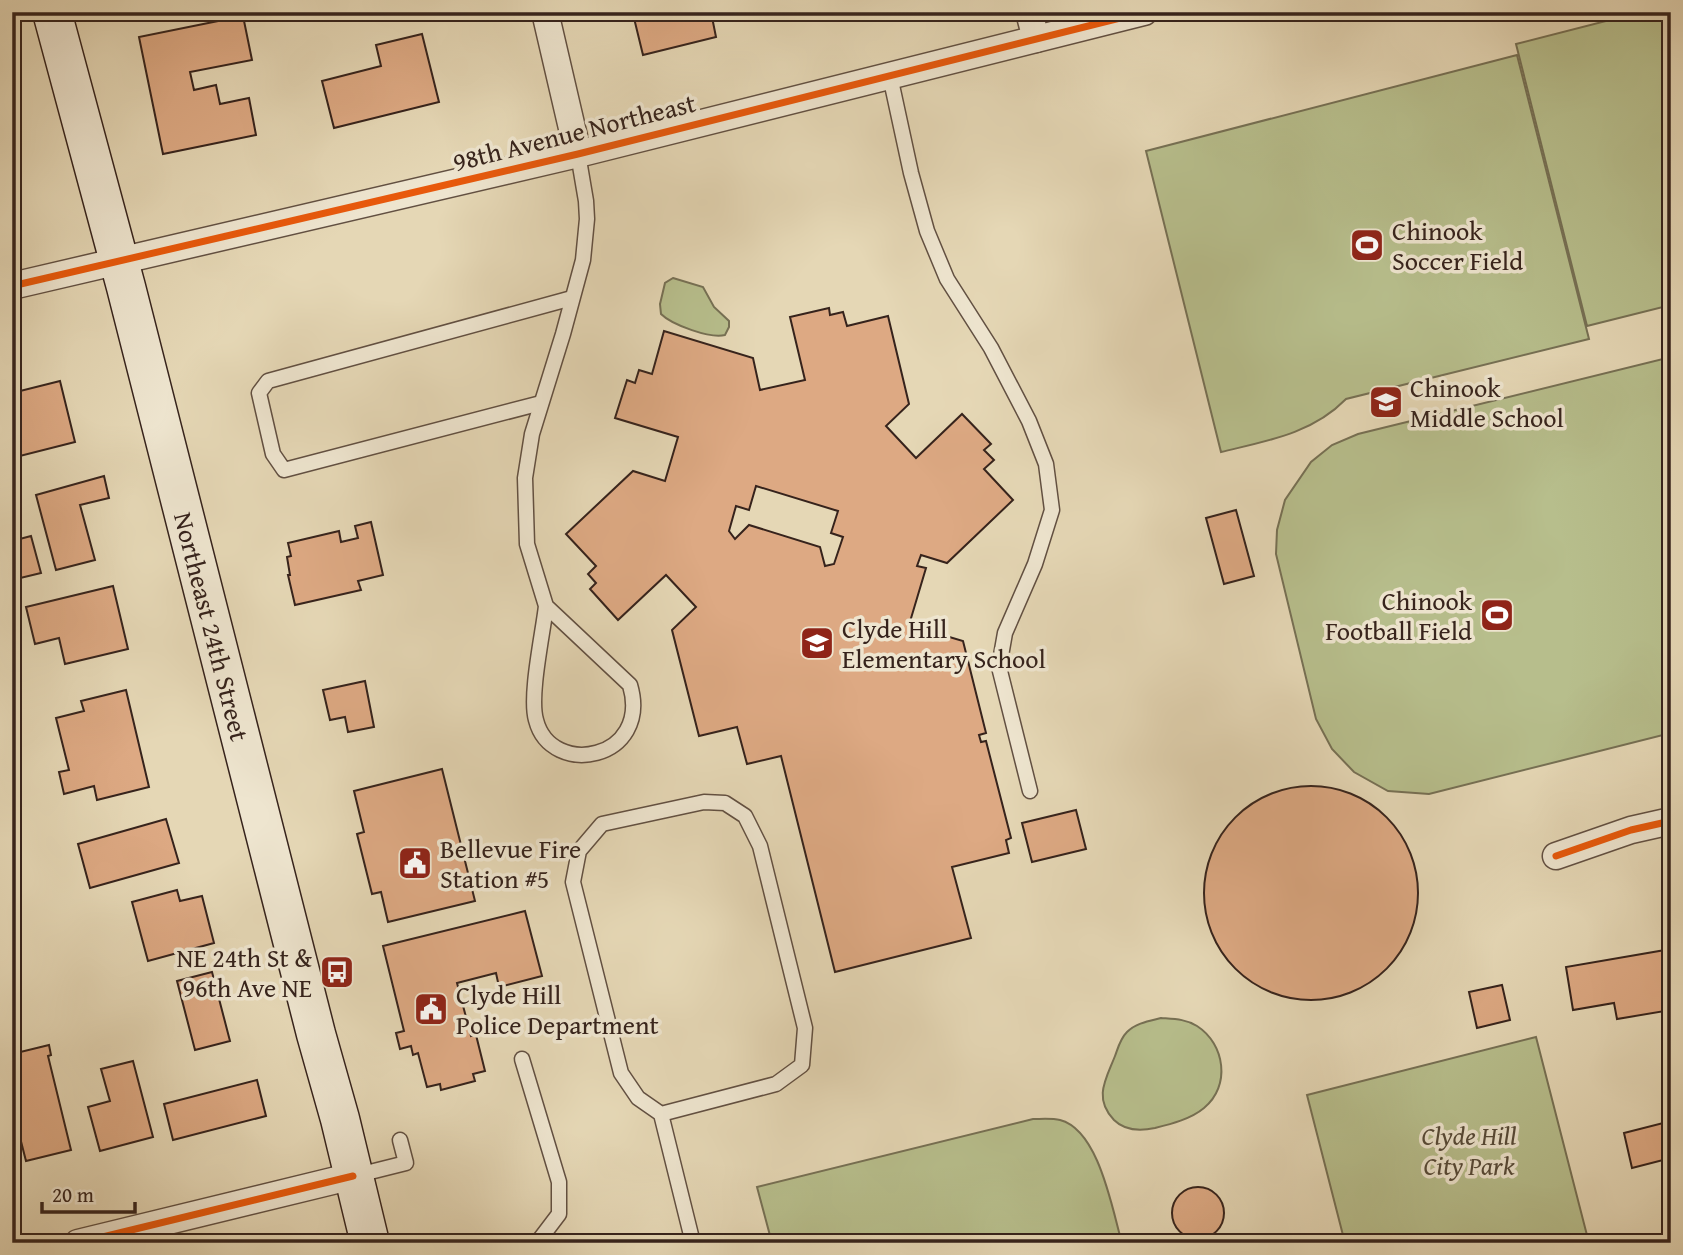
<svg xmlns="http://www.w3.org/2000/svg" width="1683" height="1255" viewBox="0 0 1683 1255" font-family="'Gentium Book Plus',serif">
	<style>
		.green { fill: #b7be8c; stroke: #767054; stroke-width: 2 }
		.building { fill: #dda983; stroke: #36231c; stroke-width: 2; fill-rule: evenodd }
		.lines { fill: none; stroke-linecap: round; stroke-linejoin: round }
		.lane-casing { stroke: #625042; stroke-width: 17 }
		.street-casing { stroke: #625042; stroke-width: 29 }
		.secondary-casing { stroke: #36231c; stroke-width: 41 }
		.lane { stroke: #eee5cf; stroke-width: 14 }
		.street { stroke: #eee5cf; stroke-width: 26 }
		.secondary { stroke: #eee5cf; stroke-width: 38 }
		.cycleway-casing { stroke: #eee5cf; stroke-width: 11 }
		.cycleway { stroke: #e8590c; stroke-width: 7 }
		.labels { text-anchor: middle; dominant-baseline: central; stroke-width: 7; stroke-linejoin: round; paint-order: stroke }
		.street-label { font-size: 26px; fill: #36231c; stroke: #eee5cf }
		.poi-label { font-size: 26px; fill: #36231c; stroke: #eee5cf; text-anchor: start }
		.park-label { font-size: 26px; font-style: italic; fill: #564a38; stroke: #eee5cf }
	</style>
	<rect width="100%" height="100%" fill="#e5d7b5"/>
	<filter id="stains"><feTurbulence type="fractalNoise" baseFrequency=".00286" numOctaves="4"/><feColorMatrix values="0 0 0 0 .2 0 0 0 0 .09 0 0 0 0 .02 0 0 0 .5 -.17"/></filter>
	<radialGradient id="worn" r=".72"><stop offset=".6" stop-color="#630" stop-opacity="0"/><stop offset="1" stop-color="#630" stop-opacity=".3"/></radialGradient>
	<!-- green -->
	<g class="green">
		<path d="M1641,12H1671V305L1587,326L1516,44Z"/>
		<path d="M1517,55L1589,339L1346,399C1312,434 1266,441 1221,452L1146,151Z"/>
		<path d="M673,278L703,287L714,307L729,321V327L725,335C711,339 672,325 661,314L660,304L665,283Z"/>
		<path d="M1671,357V733L1429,794L1388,791L1354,772L1332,749L1316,719L1276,554L1277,530L1285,500L1311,462L1332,445L1358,434Z"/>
		<path d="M1161,1018C1174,1019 1186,1019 1197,1026C1225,1044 1231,1086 1204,1108C1191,1119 1171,1124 1155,1128C1141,1131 1125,1131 1114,1120C1093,1098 1106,1079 1115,1056C1118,1048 1120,1039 1127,1032C1136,1023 1149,1021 1161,1018Z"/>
		<path d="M1536,1037L1589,1243H1345L1307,1095Z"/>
		<path d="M1033,1119C1041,1119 1052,1118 1060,1120C1099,1130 1112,1209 1122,1243H772L757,1187Z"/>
	</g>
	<!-- building -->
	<g class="building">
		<path d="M641,12H711L716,37L643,55L633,14Z"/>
		<path d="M243,16L252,60L190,72L194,90L216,85L220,104L249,98L256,135L163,154L139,37Z"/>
		<path d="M422,34L439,102L334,128L322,81L381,66L376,45Z"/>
		<path d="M829,308L830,315L843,312L847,326L888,316L909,404L886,426L916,458L962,414L991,444L984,450L994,460L984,469L1013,500L947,563L921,555L917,566L926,568L909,625L963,641L986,733L979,735L981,742L986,741L1011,838L1006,840L1009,853L952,867L971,938L835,972L781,756L747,764L737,727L699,736L672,630L696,607L666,575L618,620L590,589L596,583L588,574L596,566L566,534L633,471L665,481L678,437L615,418L627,380L635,383L639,370L652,374L664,331L753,358L760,390L805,380L790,317ZM756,486L838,511L831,533L843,537L834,564L825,566L820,547L749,525L735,539L729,531L736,506L749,510Z"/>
		<path d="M60,381L75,442L12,458V393Z"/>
		<path d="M104,476L109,498L80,505L95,560L56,570L36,495Z"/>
		<path d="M1236,510L1254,576L1224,584L1206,518Z"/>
		<path d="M371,522L383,575L358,581L361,590L295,605L288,575H290L287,557L291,556L288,543L339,531L341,542L358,538L355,526Z"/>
		<path d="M31,536L41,573L12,580V541Z"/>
		<path d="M113,586L128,649L65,664L59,638L35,644L26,607Z"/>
		<path d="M365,681L374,727L348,732L345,717L330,720L323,690Z"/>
		<path d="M126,690L149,787L97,800L94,786L64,794L59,772L69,770L56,718L84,711L81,701Z"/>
		<path d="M442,769L475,901L388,922L381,892L372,894L357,834L364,832L354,791Z"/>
		<circle cx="1311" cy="893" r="107"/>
		<path d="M1076,810L1086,849L1032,862L1022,823Z"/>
		<path d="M166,819L179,863L90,888L78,844Z"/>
		<path d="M177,890L180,901L202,896L214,943L148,961L132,902Z"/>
		<path d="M525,911L542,976L499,987L496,973L457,983L471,1036L476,1035L485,1071L473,1074L475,1081L441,1090L440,1084L427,1087L418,1053L413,1055L411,1046L400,1049L396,1033L404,1031L383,946Z"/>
		<path d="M1671,949V1010L1617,1019L1614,1003L1573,1010L1566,967Z"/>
		<path d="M212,972L230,1041L195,1050L177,981Z"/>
		<path d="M1502,985L1510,1020L1477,1028L1469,992Z"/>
		<path d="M49,1045L51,1055L48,1056L71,1150L26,1161L12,1106V1054Z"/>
		<path d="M133,1061L153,1137L100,1151L88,1107L110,1101L101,1069Z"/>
		<path d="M257,1080L266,1116L173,1140L164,1104Z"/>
		<path d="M1671,1121V1158L1632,1168L1624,1133Z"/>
		<circle cx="1198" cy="1213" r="26"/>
	</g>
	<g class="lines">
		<!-- lane casing -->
		<g class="lane-casing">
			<g id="lane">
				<path d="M890,76L911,173L927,231L947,279L991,348L1029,421L1046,464L1052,510L1035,564L1005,633L999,667L1030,791"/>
				<path d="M541,403L284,470L273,454L259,393L268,381L572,298"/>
				<path d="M546,606C543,633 529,696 536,720C551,779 652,760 630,685L546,606L527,544L525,478L532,434L563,334L583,260L587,219L586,201L578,154"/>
				<path d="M522,1059L559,1182V1214L537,1243"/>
				<path d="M661,1114L776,1084L802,1065L805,1028L760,846L745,816L725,803L704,802L602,824L579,851L573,882L621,1073L638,1098L661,1114L693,1243"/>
				<path d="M354,1176L406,1163L400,1140"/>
			</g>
		</g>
		<!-- street casing -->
		<g class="street-casing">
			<g id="street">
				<path d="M545,12L578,154"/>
				<path d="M1029,12L1036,39"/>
				<path d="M12,286L578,154L1144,12"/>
				<path d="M1556,856L1631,830L1671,821"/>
				<path d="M78,1243L353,1176"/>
			</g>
		</g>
		<!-- secondary casing -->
		<g class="secondary-casing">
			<g id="secondary">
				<path id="s1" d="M52,12L126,287L316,1034L340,1119L370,1243"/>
			</g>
		</g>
		<!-- lane -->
		<use href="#lane" class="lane"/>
		<!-- street -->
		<use href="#street" class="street"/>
		<!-- secondary -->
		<use href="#secondary" class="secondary"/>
		<!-- cycleway casing -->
		<g class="cycleway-casing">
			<g id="cycleway">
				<path d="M12,286L578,154L1144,12"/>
				<path d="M1556,856L1631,830L1671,821"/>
				<path d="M78,1243L353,1176"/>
			</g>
		</g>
		<!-- cycleway -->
		<use href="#cycleway" class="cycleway"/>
	</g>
	<!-- icons -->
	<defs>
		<g id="stadium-square" transform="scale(1.75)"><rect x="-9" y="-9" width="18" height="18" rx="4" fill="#8f2418" stroke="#eee5cf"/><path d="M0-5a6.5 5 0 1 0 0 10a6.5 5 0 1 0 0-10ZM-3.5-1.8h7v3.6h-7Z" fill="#fff"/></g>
		<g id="school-square" transform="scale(1.75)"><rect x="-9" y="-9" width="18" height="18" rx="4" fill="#8f2418" stroke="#eee5cf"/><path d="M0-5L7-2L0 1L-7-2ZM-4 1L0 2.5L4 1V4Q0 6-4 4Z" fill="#fff"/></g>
		<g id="civic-square" transform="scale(1.75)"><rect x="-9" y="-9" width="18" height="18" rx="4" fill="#8f2418" stroke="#eee5cf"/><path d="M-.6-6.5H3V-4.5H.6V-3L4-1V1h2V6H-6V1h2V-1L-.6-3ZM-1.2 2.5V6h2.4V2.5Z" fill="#fff"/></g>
		<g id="bus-square" transform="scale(1.75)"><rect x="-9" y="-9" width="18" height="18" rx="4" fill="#8f2418" stroke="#eee5cf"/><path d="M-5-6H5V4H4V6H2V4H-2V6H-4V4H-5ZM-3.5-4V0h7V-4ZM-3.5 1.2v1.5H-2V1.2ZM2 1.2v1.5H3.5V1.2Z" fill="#fff"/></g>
	</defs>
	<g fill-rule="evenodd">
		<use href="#stadium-square" x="1367" y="245"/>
		<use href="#school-square" x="1386" y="402"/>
		<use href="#stadium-square" x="1497" y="615"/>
		<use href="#school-square" x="817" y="643"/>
		<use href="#civic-square" x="415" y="863"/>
		<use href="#bus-square" x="337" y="972"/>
		<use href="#civic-square" x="431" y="1009"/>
	</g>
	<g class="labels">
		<!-- street labels -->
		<g class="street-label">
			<text transform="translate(574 132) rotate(-14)">98th Avenue Northeast</text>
			<text stroke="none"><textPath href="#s1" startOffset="635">Northeast 24th Street</textPath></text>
		</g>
		<!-- poi labels -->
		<g class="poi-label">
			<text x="1392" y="230">Chinook<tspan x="1392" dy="30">Soccer Field</tspan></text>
			<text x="1410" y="387">Chinook<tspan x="1410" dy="30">Middle School</tspan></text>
			<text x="1472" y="600" text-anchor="end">Chinook<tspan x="1472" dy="30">Football Field</tspan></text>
			<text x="842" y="628">Clyde Hill<tspan x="842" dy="30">Elementary School</tspan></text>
			<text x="440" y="848">Bellevue Fire<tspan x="440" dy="30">Station #5</tspan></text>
			<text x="312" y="957" text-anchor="end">NE 24th St &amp;<tspan x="312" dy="30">96th Ave NE</tspan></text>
			<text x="456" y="994">Clyde Hill<tspan x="456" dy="30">Police Department</tspan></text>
		</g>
		<!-- park labels -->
		<g class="park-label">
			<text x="1469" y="1135">Clyde Hill<tspan x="1469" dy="30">City Park</tspan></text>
		</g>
	</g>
	<!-- margin -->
	<rect width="1683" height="1255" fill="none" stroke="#e5d7b5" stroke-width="42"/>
	<rect x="14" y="14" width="1655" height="1227" fill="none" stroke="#36231c" stroke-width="3.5"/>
	<rect x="21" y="21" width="1641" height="1213" fill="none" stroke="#36231c" stroke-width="2"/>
	<!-- scale -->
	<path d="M42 1202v10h93v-10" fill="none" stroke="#36231c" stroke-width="3.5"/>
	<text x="52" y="1202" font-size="21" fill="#36231c" stroke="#eee5cf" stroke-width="5" paint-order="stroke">20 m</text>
	<rect width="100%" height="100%" filter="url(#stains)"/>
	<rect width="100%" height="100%" fill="url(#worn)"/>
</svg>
